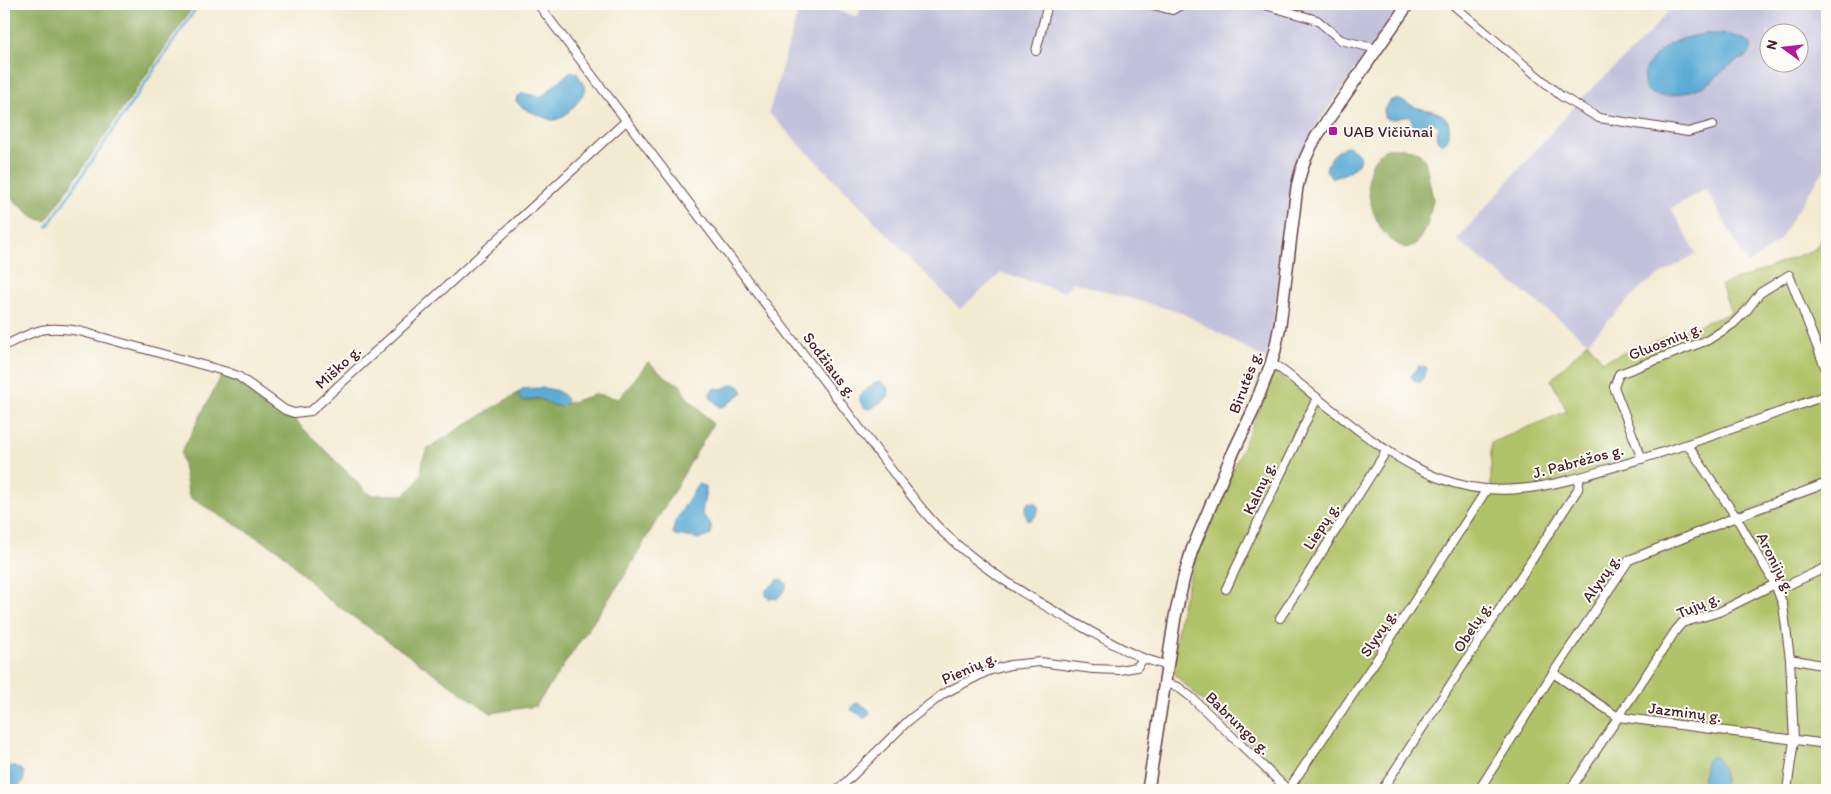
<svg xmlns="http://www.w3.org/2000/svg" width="1831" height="794" viewBox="0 0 1831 794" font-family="Itim,sans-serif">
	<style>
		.industrial { fill: #c2c1dc; fill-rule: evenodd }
		.green { fill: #b1c367; stroke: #7e7149 }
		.forest { fill: #8ca95c; stroke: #6b6444 }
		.water { fill: #5bacd6; stroke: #526680 }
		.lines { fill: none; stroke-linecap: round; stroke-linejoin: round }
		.stream { stroke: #5bacd6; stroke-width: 2.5 }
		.minor-casing { stroke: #633d44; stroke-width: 10 }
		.secondary-casing { stroke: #633d44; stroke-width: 14 }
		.minor { stroke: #fff; stroke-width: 8 }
		.secondary { stroke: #fff; stroke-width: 11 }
		.poi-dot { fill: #b5179e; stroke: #fdfcf7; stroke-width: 2 }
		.labels { text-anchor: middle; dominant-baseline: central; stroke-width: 4; stroke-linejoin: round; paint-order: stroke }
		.poi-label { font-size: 16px; fill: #4a1f2b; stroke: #fdfcf7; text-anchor: start }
		.street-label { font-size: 16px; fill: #4a1f2b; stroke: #fdfcf7 }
	</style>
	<rect width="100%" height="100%" fill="#fdfcf7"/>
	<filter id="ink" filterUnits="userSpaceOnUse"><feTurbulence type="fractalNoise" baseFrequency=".02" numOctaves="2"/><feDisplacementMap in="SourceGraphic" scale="10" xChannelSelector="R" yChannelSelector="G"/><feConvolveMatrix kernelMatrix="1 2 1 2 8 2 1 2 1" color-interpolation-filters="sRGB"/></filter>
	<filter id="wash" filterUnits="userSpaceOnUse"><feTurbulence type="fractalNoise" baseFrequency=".0096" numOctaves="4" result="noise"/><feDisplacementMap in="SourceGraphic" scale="20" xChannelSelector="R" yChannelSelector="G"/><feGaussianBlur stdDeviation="1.12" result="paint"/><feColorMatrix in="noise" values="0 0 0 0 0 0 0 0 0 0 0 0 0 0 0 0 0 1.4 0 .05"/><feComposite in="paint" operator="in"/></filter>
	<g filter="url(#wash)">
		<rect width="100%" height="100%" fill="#f3ead2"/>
		<!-- industrial -->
		<g class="industrial">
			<path d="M800,4H815L858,17L862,4H1401L1315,127L1297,162L1293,177L1270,345L1266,359L1182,313L1072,282L1065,292L1001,273L960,309L769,113Z"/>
			<path d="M1674,4H1827V166L1794,215L1779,241L1748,264L1706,189L1671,208L1696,253L1642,286L1588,342L1457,240L1579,101L1646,37ZM1768,32H1798V62H1768Z"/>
		</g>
		<!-- green -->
		<path class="green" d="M1827,231V790H1295L1245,740L1178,678L1171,668L1182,605L1195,559L1275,372C1299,390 1322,407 1345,425C1390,458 1434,489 1491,493V443L1567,411L1551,380L1588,342L1602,361L1731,313L1721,285L1753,274L1815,249Z"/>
		<!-- forest -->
		<g class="forest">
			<path d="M4,4H195L46,221L34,218L4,191Z"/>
			<path d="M1389,148H1403L1418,152L1425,160L1433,199L1427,226L1416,244L1406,248C1398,245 1393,242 1387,236C1368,215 1356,160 1389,148Z"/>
			<path d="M648,362L666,377L680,385L685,395L713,424L623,578L536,706L491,713L325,597L280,551L189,497L181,453L224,371L285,410L370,495H404L415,485L421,474L423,459L428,448L519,392L518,395L525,402C539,395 547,404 561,407L565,404L596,394L619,399Z"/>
		</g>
		<!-- water -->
		<g class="water">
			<path d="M1705,34C1721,34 1738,33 1751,44C1753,59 1739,58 1729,66C1721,72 1715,80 1706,85C1696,90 1673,97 1662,96C1639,95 1640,74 1652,60C1658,54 1663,47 1672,43C1682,38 1694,36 1705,34Z"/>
			<path d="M571,71L577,73L586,89C581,99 564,122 551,120C547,119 541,116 536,114C529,111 521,108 516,101L517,97L523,93L541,97Z"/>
			<path d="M1397,99C1403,101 1409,104 1415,107C1424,110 1438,110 1445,117C1454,125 1448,151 1438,141C1434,137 1438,131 1439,127L1435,123C1428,127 1423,133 1414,127L1410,117C1400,115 1393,124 1384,117V109L1391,100Z"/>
			<path d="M1347,146C1366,153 1362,165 1346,173C1341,175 1338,178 1332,178L1326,170C1328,159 1336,150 1347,146Z"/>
			<path d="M1418,366L1426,367L1427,370L1421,382H1416L1411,377Z"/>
			<path d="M880,381C887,385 890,390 888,397L871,409L865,408L860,402V395L875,383Z"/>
			<path d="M734,384L740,387L743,392L725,406L720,407L711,399L710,392L714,388L722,389Z"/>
			<path d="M522,389C537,388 559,385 567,400L565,404L561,407L551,405L539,398L522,401L518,395Z"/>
			<path d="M700,484L706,487V490L702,514L711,524V535L700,539L675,535L673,532L675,522L697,485Z"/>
			<path d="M1029,502L1035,503L1039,508L1036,516L1031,520H1028C1025,514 1023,507 1029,502Z"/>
			<path d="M779,579L786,583V588L777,599L768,598L766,595V590Z"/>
			<path d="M857,703C863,706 870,708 870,714L864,719L859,714L851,710L853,705Z"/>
			<path d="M1711,757H1715C1724,768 1727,776 1721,790H1701L1706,761Z"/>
			<path d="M12,766L19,768L24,772V779L17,790H4V770L6,767Z"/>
		</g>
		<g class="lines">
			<!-- stream -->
			<path class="stream" d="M47,227L199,4"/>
		</g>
	</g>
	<g filter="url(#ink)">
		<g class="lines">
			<!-- minor casing -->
			<g class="minor-casing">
				<g id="minor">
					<path d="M538,4L899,480C913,497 927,517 943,532C985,572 1037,602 1088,630C1113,644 1138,659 1167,665"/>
					<path d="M1149,4L1172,10L1183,4"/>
					<path d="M1262,4L1317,20L1341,40L1377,49"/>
					<path d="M1452,4L1561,96L1599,118L1688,132L1713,125"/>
					<path d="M1036,51L1048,4"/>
					<path d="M4,346C36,330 43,325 79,331L224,371L238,376L285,410L294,413L311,411L627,120"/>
					<path d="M1271,364L1278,367C1326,403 1382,456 1439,478C1506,505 1569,480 1634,461C1699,442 1763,418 1827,395"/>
					<path d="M1688,445L1736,517L1775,584L1783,605L1790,659L1794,740L1787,790"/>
					<path d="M1642,459L1614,387L1619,374L1708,340L1733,324L1747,310L1760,293L1789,275L1827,372"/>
					<path d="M1226,589L1317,398"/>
					<path d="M1280,618L1387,450"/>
					<path d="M1790,659L1827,666"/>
					<path d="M1553,673L1618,717L1827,744"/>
					<path d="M1164,683L1178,687L1191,697L1288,790L1377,659L1487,489"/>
					<path d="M838,790L908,721L943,694L988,671L1010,665L1040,662L1093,669L1119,670L1137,667L1143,659"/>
					<path d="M1382,790L1578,489L1580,477"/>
					<path d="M1479,790L1553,673L1629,560L1736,517L1827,483"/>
					<path d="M1570,790L1676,630L1682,623L1719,612L1775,584L1786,586L1827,567"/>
				</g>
			</g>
			<!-- secondary casing -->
			<g class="secondary-casing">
				<path id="secondary" d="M1148,790L1175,617L1184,577L1192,550L1231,457L1252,413L1271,364L1275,350L1280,325L1297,187C1301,168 1307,151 1318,134L1408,4"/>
			</g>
			<!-- minor -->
			<use href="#minor" class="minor"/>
			<!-- secondary -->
			<use href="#secondary" class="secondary"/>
		</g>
	</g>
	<!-- markers -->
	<rect class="poi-dot" x="1328" y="126" width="10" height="10" rx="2.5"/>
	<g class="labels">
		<!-- poi labels -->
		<g class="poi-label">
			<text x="1343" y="131">UAB Vičiūnai</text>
		</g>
		<!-- street labels -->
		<g class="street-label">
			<text transform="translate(1665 341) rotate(-22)">Gluosnių g.</text>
			<text transform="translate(830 365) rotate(53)">Sodžiaus g.</text>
			<text transform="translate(338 367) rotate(-43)">Miško g.</text>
			<text transform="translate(1245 382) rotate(-69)">Birutės g.</text>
			<text transform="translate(1578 461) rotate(-15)">J. Pabrėžos g.</text>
			<text transform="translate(1259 488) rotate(-65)">Kalnų g.</text>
			<text transform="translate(1321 526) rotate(-57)">Liepų g.</text>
			<text transform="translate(1776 563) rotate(63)">Aronijų g.</text>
			<text transform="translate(1601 578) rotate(-55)">Alyvų g.</text>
			<text transform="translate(1698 605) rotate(-23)">Tujų g.</text>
			<text transform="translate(1472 627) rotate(-57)">Obelų g.</text>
			<text transform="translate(1378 633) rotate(-57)">Slyvų g.</text>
			<text transform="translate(969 668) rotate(-24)">Pienių g.</text>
			<text transform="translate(1685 712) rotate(7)">Jazminų g.</text>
			<text transform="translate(1238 723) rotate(44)">Babrungo g.</text>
		</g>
	</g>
	<!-- margin -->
	<rect width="1831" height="794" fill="none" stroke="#fdfcf7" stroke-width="20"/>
	<!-- north arrow -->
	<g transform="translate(1784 48) rotate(285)"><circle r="24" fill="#fdfcf7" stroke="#b5a4a5"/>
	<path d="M0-4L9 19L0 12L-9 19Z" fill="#b5179e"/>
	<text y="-8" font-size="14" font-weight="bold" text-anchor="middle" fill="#4a1f2b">N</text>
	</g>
</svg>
